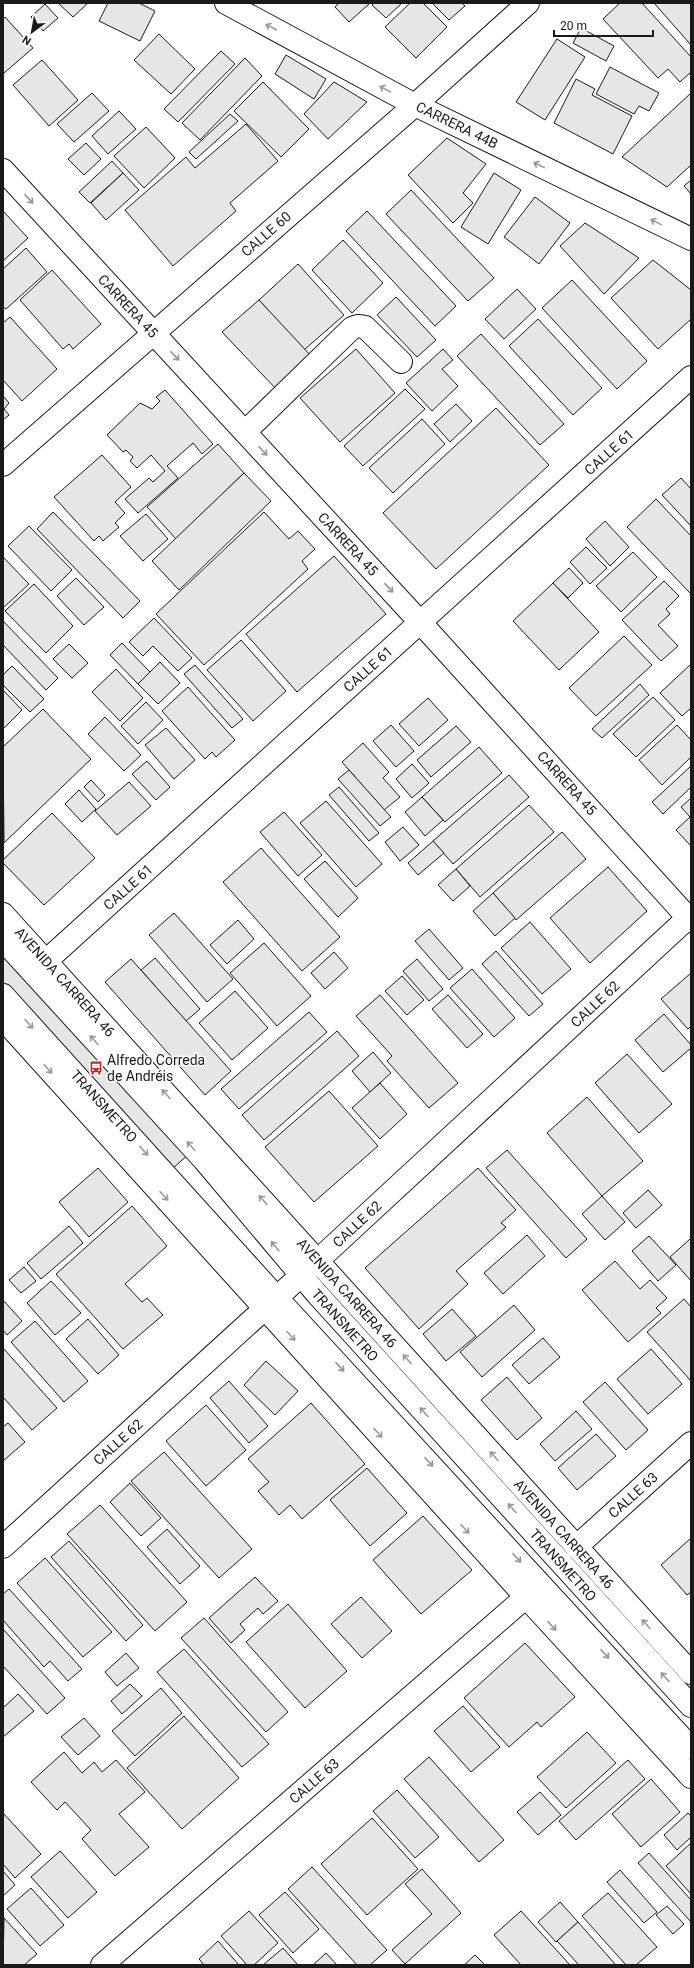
<svg xmlns="http://www.w3.org/2000/svg" width="694" height="1968" viewBox="0 0 694 1968" font-family="Roboto,sans-serif">
	<style>
		.building { fill: #e6e6e6; stroke: #1a1a1a }
		.lines { fill: none; stroke-linecap: round; stroke-linejoin: round }
		.minor-casing { stroke: #1a1a1a; stroke-width: 24 }
		.major-casing { stroke: #1a1a1a; stroke-width: 24 }
		.minor { stroke: #fff; stroke-width: 22 }
		.major { stroke: #fff; stroke-width: 22 }
		.oneway { stroke: #989898 }
		.labels { text-anchor: middle; dominant-baseline: central; stroke-width: 3; stroke-linejoin: round; paint-order: stroke }
		.street-label { font-size: 14px; fill: #1a1a1a; stroke: #fff }
		.poi-label { font-size: 14px; fill: #1a1a1a; stroke: #fff; text-anchor: start }
	</style>
	<rect width="100%" height="100%" fill="#fff"/>
	<!-- building -->
	<g class="building">
		<path d="M58,3H88L73,17Z"/>
		<path d="M108,3H139L155,11L140,41L99,21Z"/>
		<path d="M339,3H370L349,22L335,7Z"/>
		<path d="M374,3H402L386,18L372,5Z"/>
		<path d="M410,3H423L447,27L416,58L385,27Z"/>
		<path d="M432,3H462L465,6L449,20Z"/>
		<path d="M620,3H642L691,57V72L680,82L668,69L658,78L603,19Z"/>
		<path d="M654,3H691V45Z"/>
		<path d="M45,4L58,18L43,31L31,17Z"/>
		<path d="M5,17L33,48L4,73L3,71V19Z"/>
		<path d="M581,28L614,46L606,61L573,43Z"/>
		<path d="M159,34L195,69L171,94L134,60Z"/>
		<path d="M557,39L585,57L545,120L516,102Z"/>
		<path d="M221,51L235,64L178,122L164,109Z"/>
		<path d="M286,55L326,79L314,99L275,74Z"/>
		<path d="M245,58L262,76L200,140L182,123Z"/>
		<path d="M42,60L78,100L49,126L13,85Z"/>
		<path d="M610,67L659,93L649,111L639,106L634,114L596,94Z"/>
		<path d="M576,79L595,89L592,95L632,116L613,154L554,123Z"/>
		<path d="M263,82L309,129L281,157L234,111Z"/>
		<path d="M334,82L367,102L328,139L304,114Z"/>
		<path d="M92,93L109,111L74,142L57,124Z"/>
		<path d="M691,93V165L667,187L622,157Z"/>
		<path d="M119,111L136,129L108,154L92,136Z"/>
		<path d="M230,114L238,121L196,159L189,152Z"/>
		<path d="M246,124L278,161L230,203L236,211L173,266L125,210L186,157L195,168Z"/>
		<path d="M146,127L175,158L144,188L114,156Z"/>
		<path d="M447,138L486,164L463,193L473,203L453,223L408,175Z"/>
		<path d="M86,143L101,159L84,175L68,159Z"/>
		<path d="M112,161L123,173L90,203L79,192Z"/>
		<path d="M123,173L139,190L106,220L91,203Z"/>
		<path d="M494,173L521,190L488,244L461,227Z"/>
		<path d="M691,180V194L684,186Z"/>
		<path d="M411,190L494,278L468,301L386,214Z"/>
		<path d="M535,197L570,223L539,264L504,237Z"/>
		<path d="M3,211L28,238L3,261Z"/>
		<path d="M367,211L456,306L435,326L346,231Z"/>
		<path d="M585,223L639,258L604,294L560,246Z"/>
		<path d="M343,240L383,283L352,313L312,270Z"/>
		<path d="M26,248L47,272L6,309L3,307V269Z"/>
		<path d="M653,260L691,290V319L658,349L611,298Z"/>
		<path d="M298,264L344,315L304,350L259,300Z"/>
		<path d="M52,270L101,324L73,349L69,344L63,349L20,300Z"/>
		<path d="M572,280L647,361L617,389L542,308Z"/>
		<path d="M517,289L536,309L504,339L485,319Z"/>
		<path d="M396,297L436,340L417,357L377,315Z"/>
		<path d="M259,300L313,358L278,391L222,332Z"/>
		<path d="M10,317L57,369L22,401L3,380V323Z"/>
		<path d="M538,319L602,388L573,415L509,346Z"/>
		<path d="M481,334L564,424L540,445L457,356Z"/>
		<path d="M356,349L395,393L340,442L300,398Z"/>
		<path d="M443,349L453,360L442,369L458,386L432,411L406,383Z"/>
		<path d="M405,389L425,409L363,466L344,446Z"/>
		<path d="M165,390L213,444L202,454L193,443L167,466L178,478L138,513L125,499L149,478L153,482L165,471L151,455L137,468L130,461L133,457L126,450L123,452L107,435L140,403L152,409L160,401L156,397Z"/>
		<path d="M3,396L9,403L4,409L9,415L3,420Z"/>
		<path d="M456,404L472,421L450,442L434,424Z"/>
		<path d="M496,408L549,465L436,569L383,513Z"/>
		<path d="M422,419L445,444L393,493L369,468Z"/>
		<path d="M218,444L244,473L176,539L147,507Z"/>
		<path d="M102,455L131,487L115,502L125,513L115,523L119,527L103,541L99,536L94,541L54,497Z"/>
		<path d="M244,473L271,501L179,590L152,561Z"/>
		<path d="M681,478L691,489V526L662,495Z"/>
		<path d="M656,499L691,536V594L627,527Z"/>
		<path d="M53,512L140,601L123,618L37,529Z"/>
		<path d="M264,512L289,539L298,531L315,549L302,561L308,569L204,665L156,614Z"/>
		<path d="M146,514L168,539L143,561L120,536Z"/>
		<path d="M605,521L629,547L610,566L586,539Z"/>
		<path d="M29,526L72,570L51,591L8,546Z"/>
		<path d="M586,547L607,568L590,584L570,562Z"/>
		<path d="M633,552L657,577L621,612L596,586Z"/>
		<path d="M334,556L386,614L297,692L246,634Z"/>
		<path d="M3,557L29,584L3,608Z"/>
		<path d="M569,568L583,583L568,598L553,583Z"/>
		<path d="M76,578L104,607L84,625L57,596Z"/>
		<path d="M664,581L679,596L666,609L670,614L658,625L678,646L661,661L622,620Z"/>
		<path d="M553,583L599,632L559,670L513,621Z"/>
		<path d="M34,584L73,626L46,653L5,611Z"/>
		<path d="M154,618L192,658L178,671L153,646L143,656L129,642Z"/>
		<path d="M3,621L58,678L46,690L3,645Z"/>
		<path d="M624,636L652,665L596,716L569,688Z"/>
		<path d="M241,640L286,691L253,721L207,670Z"/>
		<path d="M122,643L150,672L138,684L110,655Z"/>
		<path d="M69,644L88,663L72,678L53,659Z"/>
		<path d="M160,662L180,683L158,704L138,684Z"/>
		<path d="M691,664V708L682,716L660,693Z"/>
		<path d="M195,665L243,719L232,728L184,674Z"/>
		<path d="M12,666L44,699L30,712L3,685V675Z"/>
		<path d="M116,669L143,698L120,721L92,692Z"/>
		<path d="M640,684L649,695L602,738L592,729Z"/>
		<path d="M188,687L235,740L216,757L212,752L205,759L162,711Z"/>
		<path d="M3,690L22,710L3,729Z"/>
		<path d="M653,697L675,720L636,757L613,734Z"/>
		<path d="M428,698L448,720L419,746L399,724Z"/>
		<path d="M146,702L163,720L138,744L121,726Z"/>
		<path d="M43,709L91,759L4,843L3,747Z"/>
		<path d="M105,717L141,755L124,771L88,734Z"/>
		<path d="M391,725L414,751L396,767L373,741Z"/>
		<path d="M677,725L691,740V757L662,785L639,760Z"/>
		<path d="M456,726L471,742L431,777L417,760Z"/>
		<path d="M166,728L195,760L174,779L145,745Z"/>
		<path d="M363,743L389,772L383,778L400,797L384,810L342,762Z"/>
		<path d="M479,747L502,773L445,822L422,797Z"/>
		<path d="M147,761L170,787L156,800L132,774Z"/>
		<path d="M412,764L429,783L412,798L396,779Z"/>
		<path d="M691,766V787L663,814L652,802Z"/>
		<path d="M349,770L391,817L380,826L338,779Z"/>
		<path d="M509,775L529,797L453,864L433,841Z"/>
		<path d="M91,780L105,795L98,802L84,787Z"/>
		<path d="M129,782L151,806L117,835L95,811Z"/>
		<path d="M339,787L379,833L369,841L329,795Z"/>
		<path d="M79,790L96,809L82,822L65,804Z"/>
		<path d="M422,797L443,820L425,836L405,812Z"/>
		<path d="M691,798V846L676,830L690,817L681,807Z"/>
		<path d="M326,801L382,864L356,887L300,823Z"/>
		<path d="M529,805L554,832L480,897L456,869Z"/>
		<path d="M284,812L322,855L298,876L260,832Z"/>
		<path d="M52,813L95,858L44,905L3,863V860Z"/>
		<path d="M403,827L419,845L400,861L385,842Z"/>
		<path d="M562,832L586,859L516,920L493,893Z"/>
		<path d="M433,841L444,853L418,875L408,863Z"/>
		<path d="M261,848L340,937L302,971L223,882Z"/>
		<path d="M325,861L358,898L338,917L304,879Z"/>
		<path d="M608,867L647,911L590,963L550,918Z"/>
		<path d="M456,869L470,886L453,901L438,885Z"/>
		<path d="M493,893L515,918L495,936L473,911Z"/>
		<path d="M174,913L233,979L207,1002L149,935Z"/>
		<path d="M238,920L254,939L227,964L210,945Z"/>
		<path d="M530,922L571,969L542,994L501,948Z"/>
		<path d="M429,929L463,968L449,980L415,941Z"/>
		<path d="M264,943L311,996L277,1026L230,973Z"/>
		<path d="M3,948L190,1153L172,1169L3,983Z"/>
		<path d="M496,951L543,1004L529,1016L482,964Z"/>
		<path d="M334,952L348,968L325,989L311,973Z"/>
		<path d="M155,958L200,1009L186,1021L141,970Z"/>
		<path d="M131,959L231,1071L205,1095L105,982Z"/>
		<path d="M417,959L443,989L429,1001L403,971Z"/>
		<path d="M472,969L515,1018L494,1037L450,988Z"/>
		<path d="M691,973V1026L688,1029L661,999Z"/>
		<path d="M402,976L424,1000L407,1015L385,991Z"/>
		<path d="M235,991L268,1028L232,1060L199,1023Z"/>
		<path d="M380,995L458,1083L429,1108L387,1061L392,1056L356,1016Z"/>
		<path d="M448,995L483,1034L467,1048L432,1009Z"/>
		<path d="M309,1012L327,1032L239,1109L221,1089Z"/>
		<path d="M664,1014L691,1045V1048L663,1072L635,1040Z"/>
		<path d="M337,1031L359,1056L264,1140L242,1115Z"/>
		<path d="M373,1052L391,1073L370,1092L352,1071Z"/>
		<path d="M627,1054L672,1104L639,1133L595,1083Z"/>
		<path d="M380,1083L407,1114L380,1139L352,1108Z"/>
		<path d="M329,1091L378,1146L314,1202L265,1147Z"/>
		<path d="M587,1097L643,1161L602,1196L547,1133Z"/>
		<path d="M507,1150L587,1239L566,1258L486,1168Z"/>
		<path d="M98,1168L128,1202L89,1237L59,1202Z"/>
		<path d="M478,1168L516,1210L501,1223L506,1227L456,1271L468,1284L419,1329L365,1268Z"/>
		<path d="M648,1190L662,1205L636,1228L623,1213Z"/>
		<path d="M602,1196L625,1222L605,1240L582,1214Z"/>
		<path d="M132,1206L167,1246L125,1284L142,1302L147,1298L163,1315L123,1349L56,1274Z"/>
		<path d="M69,1226L83,1243L41,1279L27,1263Z"/>
		<path d="M527,1235L545,1256L503,1294L484,1273Z"/>
		<path d="M649,1236L676,1265L658,1281L632,1251Z"/>
		<path d="M690,1239L691,1240V1281L670,1257Z"/>
		<path d="M615,1261L640,1289L650,1280L667,1298L656,1308L661,1313L628,1342L582,1290Z"/>
		<path d="M24,1267L36,1281L21,1293L9,1280Z"/>
		<path d="M51,1281L81,1313L55,1335L27,1303Z"/>
		<path d="M684,1299L691,1307V1381L647,1332Z"/>
		<path d="M3,1300L22,1321L7,1335L3,1330Z"/>
		<path d="M514,1305L535,1330L482,1377L460,1352Z"/>
		<path d="M452,1309L476,1336L446,1361L423,1334Z"/>
		<path d="M88,1319L119,1355L98,1374L66,1339Z"/>
		<path d="M35,1321L88,1381L64,1402L11,1342Z"/>
		<path d="M543,1338L560,1357L529,1384L512,1365Z"/>
		<path d="M3,1348L57,1408L32,1430L3,1397Z"/>
		<path d="M651,1349L682,1384L648,1414L617,1379Z"/>
		<path d="M266,1361L298,1391L275,1415L244,1385Z"/>
		<path d="M507,1377L542,1418L517,1440L481,1400Z"/>
		<path d="M229,1381L268,1426L249,1443L210,1398Z"/>
		<path d="M605,1382L648,1430L626,1450L583,1402Z"/>
		<path d="M311,1403L365,1464L302,1519L290,1505L279,1515L258,1491L269,1482L248,1459Z"/>
		<path d="M206,1405L246,1450L206,1486L166,1441Z"/>
		<path d="M576,1411L592,1429L555,1461L540,1444Z"/>
		<path d="M8,1423L25,1442L3,1461V1427Z"/>
		<path d="M596,1434L616,1456L577,1490L558,1468Z"/>
		<path d="M164,1452L252,1549L219,1578L131,1481Z"/>
		<path d="M367,1468L407,1513L370,1546L330,1500Z"/>
		<path d="M130,1483L161,1518L141,1536L110,1502Z"/>
		<path d="M100,1505L187,1602L155,1631L67,1534Z"/>
		<path d="M423,1516L472,1570L421,1614L373,1560Z"/>
		<path d="M167,1529L200,1566L180,1584L147,1547Z"/>
		<path d="M691,1538V1592L687,1595L661,1565Z"/>
		<path d="M69,1541L143,1625L126,1641L51,1557Z"/>
		<path d="M45,1558L112,1632L83,1657L17,1583Z"/>
		<path d="M255,1577L278,1601L263,1614L258,1608L240,1624L245,1630L231,1643L209,1618Z"/>
		<path d="M9,1589L82,1669L68,1681L50,1661L44,1667L3,1620V1594Z"/>
		<path d="M361,1597L392,1631L362,1658L331,1624Z"/>
		<path d="M288,1604L347,1671L305,1708L246,1642Z"/>
		<path d="M204,1618L288,1712L266,1732L181,1638Z"/>
		<path d="M3,1629L65,1698L47,1714L3,1666Z"/>
		<path d="M525,1643L575,1697L541,1727L537,1722L509,1747L464,1698Z"/>
		<path d="M184,1649L269,1744L242,1767L157,1672Z"/>
		<path d="M126,1653L139,1668L117,1686L105,1672Z"/>
		<path d="M130,1684L142,1696L122,1714L111,1701Z"/>
		<path d="M161,1688L182,1713L135,1756L112,1731Z"/>
		<path d="M18,1694L34,1711L3,1737V1708Z"/>
		<path d="M463,1706L500,1747L471,1772L434,1731Z"/>
		<path d="M184,1716L239,1778L182,1829L127,1768Z"/>
		<path d="M84,1718L100,1736L78,1755L61,1737Z"/>
		<path d="M587,1732L616,1763L566,1808L537,1777Z"/>
		<path d="M64,1752L82,1773L94,1762L102,1772L116,1760L145,1792L119,1814L149,1847L115,1876L82,1839L91,1830L65,1802L57,1810L31,1782Z"/>
		<path d="M429,1757L504,1840L479,1862L404,1779Z"/>
		<path d="M628,1760L645,1779L576,1840L559,1821Z"/>
		<path d="M651,1779L680,1812L641,1847L612,1814Z"/>
		<path d="M397,1790L439,1837L415,1858L373,1811Z"/>
		<path d="M540,1792L561,1815L538,1835L517,1812Z"/>
		<path d="M3,1813L41,1854L15,1878L3,1864Z"/>
		<path d="M688,1813L691,1816V1837L677,1850L664,1835Z"/>
		<path d="M372,1818L418,1869L367,1915L321,1864Z"/>
		<path d="M691,1843V1894L666,1866Z"/>
		<path d="M60,1851L97,1892L68,1918L31,1877Z"/>
		<path d="M649,1853L691,1900V1922L638,1863Z"/>
		<path d="M312,1867L387,1950L370,1965H357L288,1889Z"/>
		<path d="M422,1869L461,1913L405,1964L392,1950L432,1914L405,1884Z"/>
		<path d="M620,1870L657,1912L644,1923L607,1882Z"/>
		<path d="M3,1871L15,1885L3,1896Z"/>
		<path d="M31,1888L64,1925L40,1946L7,1909Z"/>
		<path d="M285,1892L319,1929L293,1953L259,1915Z"/>
		<path d="M608,1893L657,1947L636,1965H626L582,1916Z"/>
		<path d="M560,1902L578,1922L556,1942L538,1922Z"/>
		<path d="M667,1906L684,1924L673,1934L656,1915Z"/>
		<path d="M249,1911L278,1943L254,1965H247L221,1936Z"/>
		<path d="M521,1911L570,1965H521L494,1935Z"/>
		<path d="M4,1918L37,1954L24,1965H3Z"/>
		<path d="M578,1922L615,1964L614,1965H579L557,1941Z"/>
		<path d="M218,1941L239,1965H204L199,1959Z"/>
		<path d="M283,1948L298,1965H263Z"/>
		<path d="M326,1953L337,1965H313Z"/>
		<path d="M475,1955L485,1965H464Z"/>
	</g>
	<g class="lines">
		<!-- minor casing -->
		<g class="minor-casing">
			<g id="minor">
				<path d="M226,3L415,105L691,239"/>
				<path d="M3,170L420,622L691,921"/>
				<path d="M245,432L352,328L358,326L365,327L401,362"/>
				<path d="M3,465L415,105L528,3"/>
				<path d="M3,940L204,1160L317,1294L691,1706"/>
				<path d="M46,961L691,377"/>
				<path d="M3,995L276,1297L691,1748"/>
				<path d="M3,1547L328,1251L691,915"/>
				<path d="M576,1547L691,1443"/>
				<path d="M102,1965L526,1597"/>
			</g>
		</g>
		<!-- major casing -->
		<g class="major-casing">
			<g id="major">
				<path d="M3,914L691,1673"/>
				<path d="M3,1019L526,1597L691,1777"/>
			</g>
		</g>
		<!-- minor -->
		<use href="#minor" class="minor"/>
		<!-- major -->
		<use href="#major" class="major"/>
	</g>
	<!-- one-way arrows -->
	<defs><path id="oneway-shaft" d="M-6 0H5M1.5-3L5.5 0L1.5 3" fill="none" stroke-width="1.6" stroke-linecap="round" stroke-linejoin="round"/></defs>
	<g class="oneway">
		<use href="#oneway-shaft" transform="translate(271 27) rotate(-152)"/>
		<use href="#oneway-shaft" transform="translate(385 89) rotate(-152)"/>
		<use href="#oneway-shaft" transform="translate(539 165) rotate(-154)"/>
		<use href="#oneway-shaft" transform="translate(29 199) rotate(47)"/>
		<use href="#oneway-shaft" transform="translate(656 222) rotate(-154)"/>
		<use href="#oneway-shaft" transform="translate(175 356) rotate(47)"/>
		<use href="#oneway-shaft" transform="translate(263 451) rotate(47)"/>
		<use href="#oneway-shaft" transform="translate(389 588) rotate(47)"/>
		<use href="#oneway-shaft" transform="translate(29 1024) rotate(48)"/>
		<use href="#oneway-shaft" transform="translate(94 1040) rotate(-132)"/>
		<use href="#oneway-shaft" transform="translate(48 1069) rotate(48)"/>
		<use href="#oneway-shaft" transform="translate(166 1094) rotate(-132)"/>
		<use href="#oneway-shaft" transform="translate(191 1146) rotate(-132)"/>
		<use href="#oneway-shaft" transform="translate(144 1151) rotate(48)"/>
		<use href="#oneway-shaft" transform="translate(164 1196) rotate(48)"/>
		<use href="#oneway-shaft" transform="translate(263 1200) rotate(-132)"/>
		<use href="#oneway-shaft" transform="translate(275 1246) rotate(-130)"/>
		<use href="#oneway-shaft" transform="translate(291 1336) rotate(48)"/>
		<use href="#oneway-shaft" transform="translate(407 1359) rotate(-132)"/>
		<use href="#oneway-shaft" transform="translate(340 1367) rotate(47)"/>
		<use href="#oneway-shaft" transform="translate(424 1412) rotate(-132)"/>
		<use href="#oneway-shaft" transform="translate(378 1433) rotate(48)"/>
		<use href="#oneway-shaft" transform="translate(494 1456) rotate(-132)"/>
		<use href="#oneway-shaft" transform="translate(429 1462) rotate(47)"/>
		<use href="#oneway-shaft" transform="translate(512 1508) rotate(-132)"/>
		<use href="#oneway-shaft" transform="translate(465 1529) rotate(48)"/>
		<use href="#oneway-shaft" transform="translate(517 1558) rotate(47)"/>
		<use href="#oneway-shaft" transform="translate(646 1624) rotate(-132)"/>
		<use href="#oneway-shaft" transform="translate(552 1626) rotate(47)"/>
		<use href="#oneway-shaft" transform="translate(605 1654) rotate(47)"/>
		<use href="#oneway-shaft" transform="translate(665 1677) rotate(-132)"/>
	</g>
	<!-- icons -->
	<defs>
		<g id="bus-bare" transform="scale(1.08)"><path d="M-5-6H5V4H4V6H2V4H-2V6H-4V4H-5ZM-3.5-4V0h7V-4ZM-3.5 1.2v1.5H-2V1.2ZM2 1.2v1.5H3.5V1.2Z" fill="#c62828" stroke="#fff" stroke-width="2.5" paint-order="stroke"/></g>
	</defs>
	<g fill-rule="evenodd">
		<use href="#bus-bare" x="96" y="1068"/>
	</g>
	<g class="labels">
		<!-- street labels -->
		<g class="street-label">
			<text transform="translate(457 125) rotate(26)">CARRERA 44B</text>
			<text transform="translate(266 234) rotate(-41)">CALLE 60</text>
			<text transform="translate(128 306) rotate(47)">CARRERA 45</text>
			<text transform="translate(609 452) rotate(-42)">CALLE 61</text>
			<text transform="translate(348 544) rotate(47)">CARRERA 45</text>
			<text transform="translate(368 669) rotate(-42)">CALLE 61</text>
			<text transform="translate(567 783) rotate(48)">CARRERA 45</text>
			<text transform="translate(128 887) rotate(-42)">CALLE 61</text>
			<text transform="translate(65 982) rotate(48)">AVENIDA CARRERA 46</text>
			<text transform="translate(595 1004) rotate(-43)">CALLE 62</text>
			<text transform="translate(104 1106) rotate(48)">TRANSMETRO</text>
			<text transform="translate(357 1224) rotate(-43)">CALLE 62</text>
			<text transform="translate(347 1293) rotate(48)">AVENIDA CARRERA 46</text>
			<text transform="translate(345 1325) rotate(48)">TRANSMETRO</text>
			<text transform="translate(118 1442) rotate(-42)">CALLE 62</text>
			<text transform="translate(633 1495) rotate(-42)">CALLE 63</text>
			<text transform="translate(564 1534) rotate(48)">AVENIDA CARRERA 46</text>
			<text transform="translate(563 1565) rotate(48)">TRANSMETRO</text>
			<text transform="translate(314 1781) rotate(-41)">CALLE 63</text>
		</g>
		<!-- poi labels -->
		<g class="poi-label">
			<text x="107" y="1060">Alfredo Correda<tspan x="107" dy="16">de Andréis</tspan></text>
		</g>
	</g>
	<!-- border -->
	<rect width="694" height="1968" fill="none" stroke="#1a1a1a" stroke-width="8"/>
	<!-- north arrow -->
	<g transform="translate(32 32) rotate(212)" stroke="#ffffff" stroke-width="3" paint-order="stroke">
	<path d="M0-3L7 15L0 10L-7 15Z" fill="#1a1a1a"/>
	<text y="-6" font-size="11" font-weight="bold" text-anchor="middle" fill="#1a1a1a">N</text>
	</g>
	<!-- scale -->
	<path d="M554 30v6h99v-6" fill="none" stroke="#1a1a1a" stroke-width="2"/>
	<text x="560" y="30" font-size="12" fill="#1a1a1a" stroke="#ffffff" stroke-width="3" paint-order="stroke">20 m</text>
</svg>
